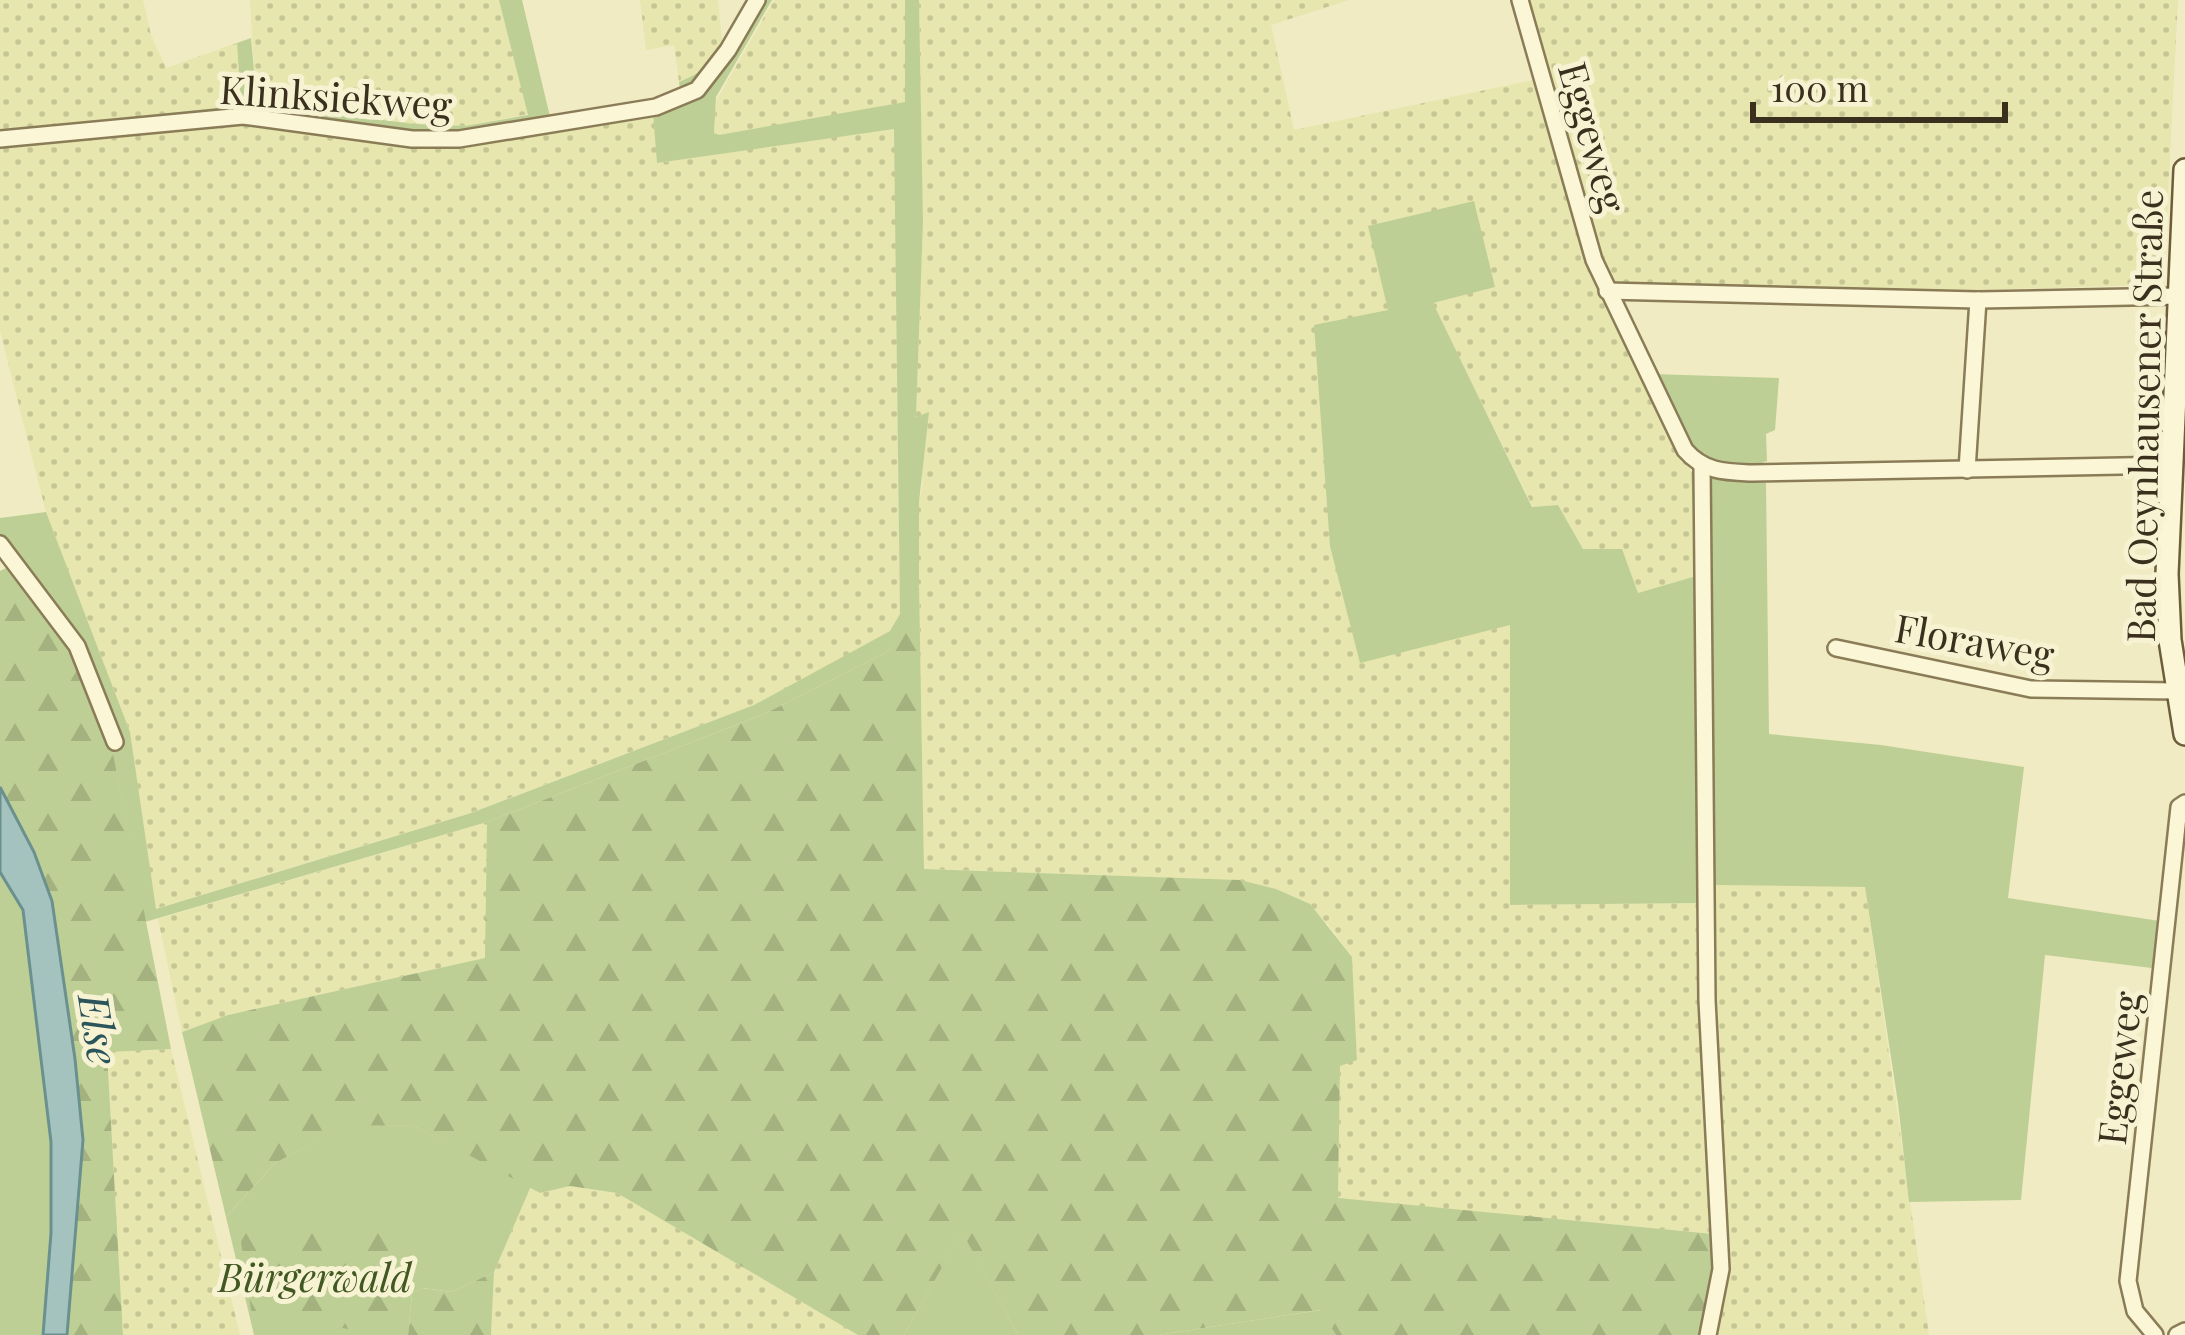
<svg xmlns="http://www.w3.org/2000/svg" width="2185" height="1335" viewBox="0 0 2185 1335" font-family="'Playfair Display',serif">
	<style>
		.farmland { fill: url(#farmland-dots) }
		.green { fill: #becf95 }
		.forest { fill: url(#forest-firs) }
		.water { fill: #a4c3bf; stroke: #6b918e; stroke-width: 3 }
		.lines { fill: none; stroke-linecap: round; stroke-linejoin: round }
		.minor-casing { stroke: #8b7c58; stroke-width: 20 }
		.secondary-casing { stroke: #6d5d3b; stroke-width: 26 }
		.minor { stroke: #fbf6d5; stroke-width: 15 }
		.secondary { stroke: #fbf6d5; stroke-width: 21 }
		.labels { text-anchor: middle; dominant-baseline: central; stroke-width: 10; stroke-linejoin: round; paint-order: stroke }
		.street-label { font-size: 39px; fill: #3a301d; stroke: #f7f3d2 }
		.park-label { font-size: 39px; font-style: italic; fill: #415822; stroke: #f7f3d2 }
		.water-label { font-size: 42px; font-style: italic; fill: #2b555b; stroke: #f7f3d2 }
	</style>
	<defs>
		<pattern id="farmland-dots" width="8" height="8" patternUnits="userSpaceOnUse" patternTransform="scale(3)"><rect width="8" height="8" fill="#e6e6ae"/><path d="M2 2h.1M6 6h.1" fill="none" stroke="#c6c695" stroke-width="1.8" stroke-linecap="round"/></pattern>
		<pattern id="forest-firs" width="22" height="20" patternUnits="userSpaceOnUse" patternTransform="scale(3)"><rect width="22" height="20" fill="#becf95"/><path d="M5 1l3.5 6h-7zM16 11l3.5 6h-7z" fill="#a4b280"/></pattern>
	</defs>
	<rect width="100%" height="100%" fill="#f0ebc2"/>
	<!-- farmland -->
	<g class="farmland">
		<path d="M0,0H143L151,35L166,68L237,43L241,105L0,132Z"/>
		<path d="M250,0H499L529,114L465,126L414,124L256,104Z"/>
		<path d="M640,0H718L723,50L704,72L679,82L674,45L646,50Z"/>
		<path d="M774,0H905V102L799,124L719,136L714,133L716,101Z"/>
		<path d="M919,0H1349L1271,25L1294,130L1533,80L1510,0H2178L2164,275L2147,285L1978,290L1600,286L1691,472L1696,576L1638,593L1583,549L1558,505L1533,507L1432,302L1388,311L1361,662L1510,625V905L1699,903L1713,1234L1338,1199L1340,1065L1357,1059L1352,957L1328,924L1240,880L924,869L919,583V502L923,484L916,418L923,222Z"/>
		<path d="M653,113L658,163L895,128L900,615L891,631L754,705L470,813L155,909L130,732L46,512L0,331V145L242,119L411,143Z"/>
		<path d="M487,822L486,958L228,1015L182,1032L158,919Z"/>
		<path d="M1715,885L1865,886L1929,1335H1711Z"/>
		<path d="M171,1049L240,1335H123L107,1051Z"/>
		<path d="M531,1186L540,1193L570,1186L617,1193L858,1335H491L494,1272Z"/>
	</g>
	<!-- green -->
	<g class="green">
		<path d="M499,0H522L553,129L458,143L242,119L0,132L241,105L237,43L251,38L257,104L414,124L465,126L528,115Z"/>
		<path d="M751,0H772L716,97L714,133L719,135L905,102V0H919L923,222L916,417L929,412L919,502V583L913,620L900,641L887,652L764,714L487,822L145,922L111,743L75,649L0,539V518L46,512L130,732L156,909L471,813L754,705L890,631L900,614L894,129L657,163L653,113L682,102L679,82C721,66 730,37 751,0Z"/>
		<path d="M1474,201L1495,287L1433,303L1532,507L1558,505L1583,549H1622L1638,593L1696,576L1691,472L1715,479L1766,483L1769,734L1881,745L2024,767L2008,898L2160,921L2152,968L2045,955L2021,1200L1909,1202L1898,1103L1865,887L1716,885L1714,997L1727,1239L1724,1280L1711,1335H1701L1714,1270L1699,903L1510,905V625L1360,663L1330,546L1314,325L1388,310L1368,226Z"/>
		<path d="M1652,374L1779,378L1775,430L1766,434L1767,461C1694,488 1678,425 1652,374Z"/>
		<path d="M0,872L23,910L51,1142V1233L43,1335H0Z"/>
		<path d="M349,1124L414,1126L531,1186L494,1272L452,1292L423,1288L412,1294L408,1335H254L226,1217L275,1163Z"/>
		<path d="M962,1231L1018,1335H904Z"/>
		<path d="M1321,1310L1336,1335H1158Z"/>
	</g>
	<!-- forest -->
	<g class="forest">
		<path d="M10,566L72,652L111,743L171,1049L107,1052L123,1335H67L83,1140L52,901L34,852L0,787V571Z"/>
		<path d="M919,583L924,869L1240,880L1276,889L1310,904L1352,957L1357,1060L1340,1066L1338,1198L1713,1234L1714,1270L1701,1335H1336L1320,1310L1158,1335H1018L962,1232L904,1335H858L617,1193L570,1186L540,1193L414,1126L349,1125L275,1163L226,1217L182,1032L228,1015L485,958L487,822L764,714L887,652C910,633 914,611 919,583Z"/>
		<path d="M238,1222L396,1234L394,1335L252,1316Z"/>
		<path d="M494,1272L491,1335H408L412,1294L422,1288L452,1292Z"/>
	</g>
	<!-- water -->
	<path class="water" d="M0,787L34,852L52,901L75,1059L83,1140L67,1335H43L51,1233V1142L23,910L0,872Z"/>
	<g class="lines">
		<!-- minor casing -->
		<g class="minor-casing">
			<g id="minor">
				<path d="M1520,0L1594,260L1685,450C1704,472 1725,472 1752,473L2172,465"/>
				<path d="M0,139L243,116L412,139H459L656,107L697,90L728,50L757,0"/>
				<path d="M1607,291L1978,300L2179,296"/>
				<path d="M1702,466L1707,1000L1721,1269L1708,1335"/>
				<path d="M1967,470L1978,300"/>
				<path d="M0,544L77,646L115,742"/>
				<path d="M1836,648L2031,689L2176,691"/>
				<path d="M2155,1335L2135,1311L2128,1281L2179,807L2185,803"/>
				<path d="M2177,1335L2185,1331"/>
			</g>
		</g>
		<!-- secondary casing -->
		<g class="secondary-casing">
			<path id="secondary" d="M2185,170L2167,574L2170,640L2185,734"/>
		</g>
		<!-- minor -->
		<use href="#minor" class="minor"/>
		<!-- secondary -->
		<use href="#secondary" class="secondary"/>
	</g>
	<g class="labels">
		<!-- street labels -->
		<g class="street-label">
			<text transform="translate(336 96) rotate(4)">Klinksiekweg</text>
			<text transform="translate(1594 137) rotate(74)">Eggeweg</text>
			<text transform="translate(2143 416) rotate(-89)">Bad Oeynhausener Straße</text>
			<text transform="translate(1975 640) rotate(10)">Floraweg</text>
			<text transform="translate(2118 1068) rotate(-84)">Eggeweg</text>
		</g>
		<!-- park labels -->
		<g class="park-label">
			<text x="315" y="1276">Bürgerwald</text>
		</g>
		<!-- water labels -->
		<g class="water-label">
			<text transform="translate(100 1029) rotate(81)">Else</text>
		</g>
	</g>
	<!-- scale -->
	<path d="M1753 102v18h252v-18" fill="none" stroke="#3a301d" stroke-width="6"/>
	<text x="1771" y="102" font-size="36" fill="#3a301d" stroke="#f7f3d2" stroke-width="9" paint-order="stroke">100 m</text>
</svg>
